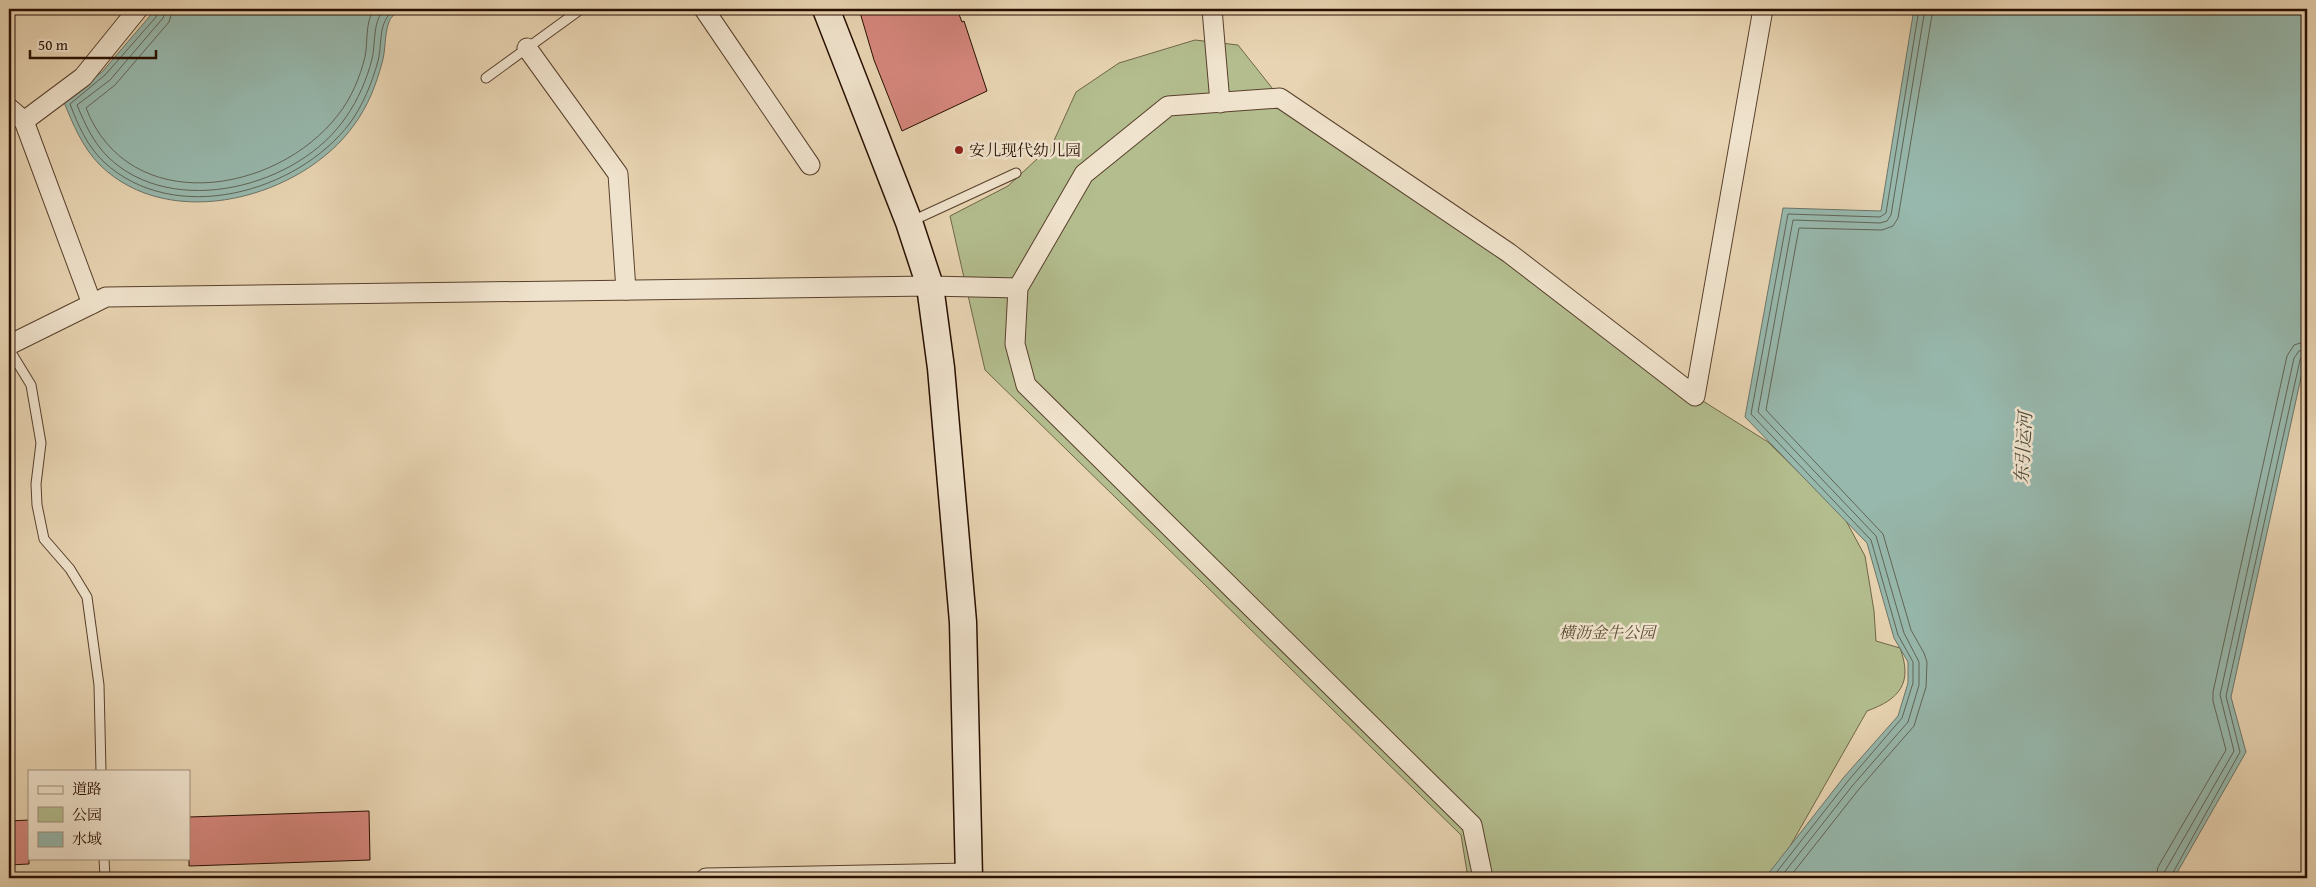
<svg xmlns="http://www.w3.org/2000/svg" width="2316" height="887" viewBox="0 0 2316 887" font-family="'Gentium Book Plus','Noto Serif SC',serif">
	<style>
		.green { fill: #b3bd8e; stroke: #6e6647 }
		.water { fill: #97b8ad; stroke: #6b7468 }
		.lines { fill: none; stroke-linecap: round; stroke-linejoin: round }
		.shore { stroke: #606456; stroke-width: 1 }
		.building { fill: #d4867c; stroke: #280f00 }
		.lane-casing { stroke: #58402c; stroke-width: 11 }
		.street-casing { stroke: #58402c; stroke-width: 21 }
		.secondary-casing { stroke: #280f00; stroke-width: 29 }
		.lane { stroke: #f0e3cd; stroke-width: 9 }
		.street { stroke: #f0e3cd; stroke-width: 19 }
		.secondary { stroke: #f0e3cd; stroke-width: 26 }
		.poi-dot { fill: #8f2418; stroke: #f0e3cd; stroke-width: 2 }
		.labels { text-anchor: middle; dominant-baseline: central; stroke-width: 5; stroke-linejoin: round; paint-order: stroke }
		.poi-label { font-size: 16px; fill: #280f00; stroke: #f0e3cd; text-anchor: start }
		.park-label { font-size: 16px; font-style: italic; fill: #594c32; stroke: #f0e3cd }
		.water-label { font-size: 18px; font-style: italic; fill: #4f4a3d; stroke: #f0e3cd }
	</style>
	<rect width="100%" height="100%" fill="#e8d4b2"/>
	<filter id="stains"><feTurbulence type="fractalNoise" baseFrequency=".004" numOctaves="4"/><feColorMatrix values="0 0 0 0 .2 0 0 0 0 .09 0 0 0 0 .02 0 0 0 .5 -.17"/></filter>
	<radialGradient id="worn" r=".72"><stop offset=".6" stop-color="#630" stop-opacity="0"/><stop offset="1" stop-color="#630" stop-opacity=".3"/></radialGradient>
	<!-- green -->
	<path class="green" d="M1195,40L1238,45L1280,98L1695,396L1768,442L1844,517L1865,556L1874,611L1876,641L1900,648C1913,683 1900,699 1867,711L1772,878H1468L1461,835L985,370L950,216L1008,186L1052,145L1076,92L1119,63Z"/>
	<!-- water -->
	<g class="water">
		<path d="M156,9H401C398,12 390,17 389,22C384,35 386,50 382,63C376,85 368,106 354,125C302,198 170,234 100,165C82,147 73,124 63,100L102,72Z"/>
		<path d="M1914,9H2307V350L2231,697L2246,752L2174,878H1765L1844,777L1898,716L1908,683V662L1894,638L1867,543L1745,417L1783,208L1881,211Z"/>
	</g>
	<g class="lines">
		<!-- shore -->
		<g class="shore">
			<path d="M159,9L156,17L105,75L70,104C78,125 87,146 104,162C174,227 297,193 350,123C363,105 372,83 378,61C383,40 377,25 394,9"/>
			<path d="M166,9L163,18L110,80L77,105C85,124 93,142 108,157C173,220 299,187 346,117C358,100 367,79 372,59C376,42 372,21 385,9"/>
			<path d="M173,9L169,22L115,85L86,108C129,218 276,195 338,115C351,99 360,77 365,57C368,42 365,22 374,9"/>
			<path d="M1772,878L1848,781L1902,718L1913,683V662L1898,635L1871,540L1751,414L1788,214L1880,217L1886,213L1919,9"/>
			<path d="M1780,878L1853,785L1908,722L1919,685V662L1904,633L1876,536L1758,412L1793,220L1880,223L1887,221L1891,215L1925,9"/>
			<path d="M1789,878L1859,789L1914,726L1926,687L1927,662L1924,653L1911,630L1883,534L1766,410L1799,228L1882,230L1893,226L1898,218L1933,9"/>
			<path d="M2156,878L2158,867L2226,750L2213,701V692L2287,356L2294,345L2307,341"/>
			<path d="M2163,878L2165,871L2234,751L2220,695L2294,358L2299,351L2307,349"/>
			<path d="M2170,878L2240,752L2226,696L2300,360L2302,356L2307,355"/>
		</g>
	</g>
	<!-- building -->
	<g class="building">
		<path d="M859,9H957L962,22L964,21L987,91L902,131L874,60Z"/>
		<path d="M369,811L370,860L189,866V817Z"/>
		<path d="M29,820V864L9,865V821Z"/>
	</g>
	<g class="lines">
		<!-- lane casing -->
		<g class="lane-casing">
			<g id="lane">
				<path d="M486,78L581,9"/>
				<path d="M912,221L1016,173"/>
				<path d="M9,349L31,385L41,443L36,484L37,505L44,539L70,569L87,597L99,685L101,771"/>
				<path d="M104,858L105,878"/>
			</g>
		</g>
		<!-- street casing -->
		<g class="street-casing">
			<g id="street">
				<path d="M704,9L810,165"/>
				<path d="M1212,9L1220,103"/>
				<path d="M527,48L618,174L626,290"/>
				<path d="M9,108L24,121L92,304"/>
				<path d="M24,121L83,77L138,9"/>
				<path d="M9,345L106,297L930,286L1018,288"/>
				<path d="M706,878L969,873"/>
				<path d="M1483,878L1472,825L1026,385L1015,344L1018,288L1084,174L1168,106L1280,98L1509,253L1695,396L1763,9"/>
			</g>
		</g>
		<!-- secondary casing -->
		<g class="secondary-casing">
			<path id="secondary" d="M826,9L909,222L930,286L941,368L963,622L969,878"/>
		</g>
		<!-- lane -->
		<use href="#lane" class="lane"/>
		<!-- street -->
		<use href="#street" class="street"/>
		<!-- secondary -->
		<use href="#secondary" class="secondary"/>
	</g>
	<!-- markers -->
	<circle class="poi-dot" cx="959" cy="150" r="5"/>
	<g class="labels">
		<!-- poi labels -->
		<g class="poi-label">
			<text x="969" y="150">安儿现代幼儿园</text>
		</g>
		<!-- park labels -->
		<g class="park-label">
			<text x="1607" y="632">横沥金牛公园</text>
		</g>
		<!-- water labels -->
		<g class="water-label">
			<text transform="translate(2023 448) rotate(-87)">东引运河</text>
		</g>
	</g>
	<!-- margin -->
	<rect width="2316" height="887" fill="none" stroke="#e8d4b2" stroke-width="30"/>
	<rect x="10" y="10" width="2296" height="867" fill="none" stroke="#280f00" stroke-width="2.5"/>
	<rect x="15" y="15" width="2286" height="857" fill="none" stroke="#280f00"/>
	<!-- legend -->
	<rect x="28" y="770" width="162" height="90" fill="#f0e3cd" stroke="#a08e7b"/>
	<rect x="38" y="786" width="25" height="8" fill="#f0e3cd" stroke="#a08e7b"/>
	<text x="72" y="794" font-size="15" fill="#280f00">道路</text>
	<rect x="38" y="807" width="25" height="15" fill="#b3bd8e" stroke="#a08e7b"/>
	<text x="72" y="820" font-size="15" fill="#280f00">公园</text>
	<rect x="38" y="832" width="25" height="15" fill="#97b8ad" stroke="#a08e7b"/>
	<text x="72" y="844" font-size="15" fill="#280f00">水域</text>
	<!-- scale -->
	<path d="M30 50v8h126v-8" fill="none" stroke="#280f00" stroke-width="2.5"/>
	<text x="38" y="50" font-size="15" fill="#280f00" stroke="#f0e3cd" stroke-width="4" paint-order="stroke">50 m</text>
	<rect width="100%" height="100%" filter="url(#stains)"/>
	<rect width="100%" height="100%" fill="url(#worn)"/>
</svg>
